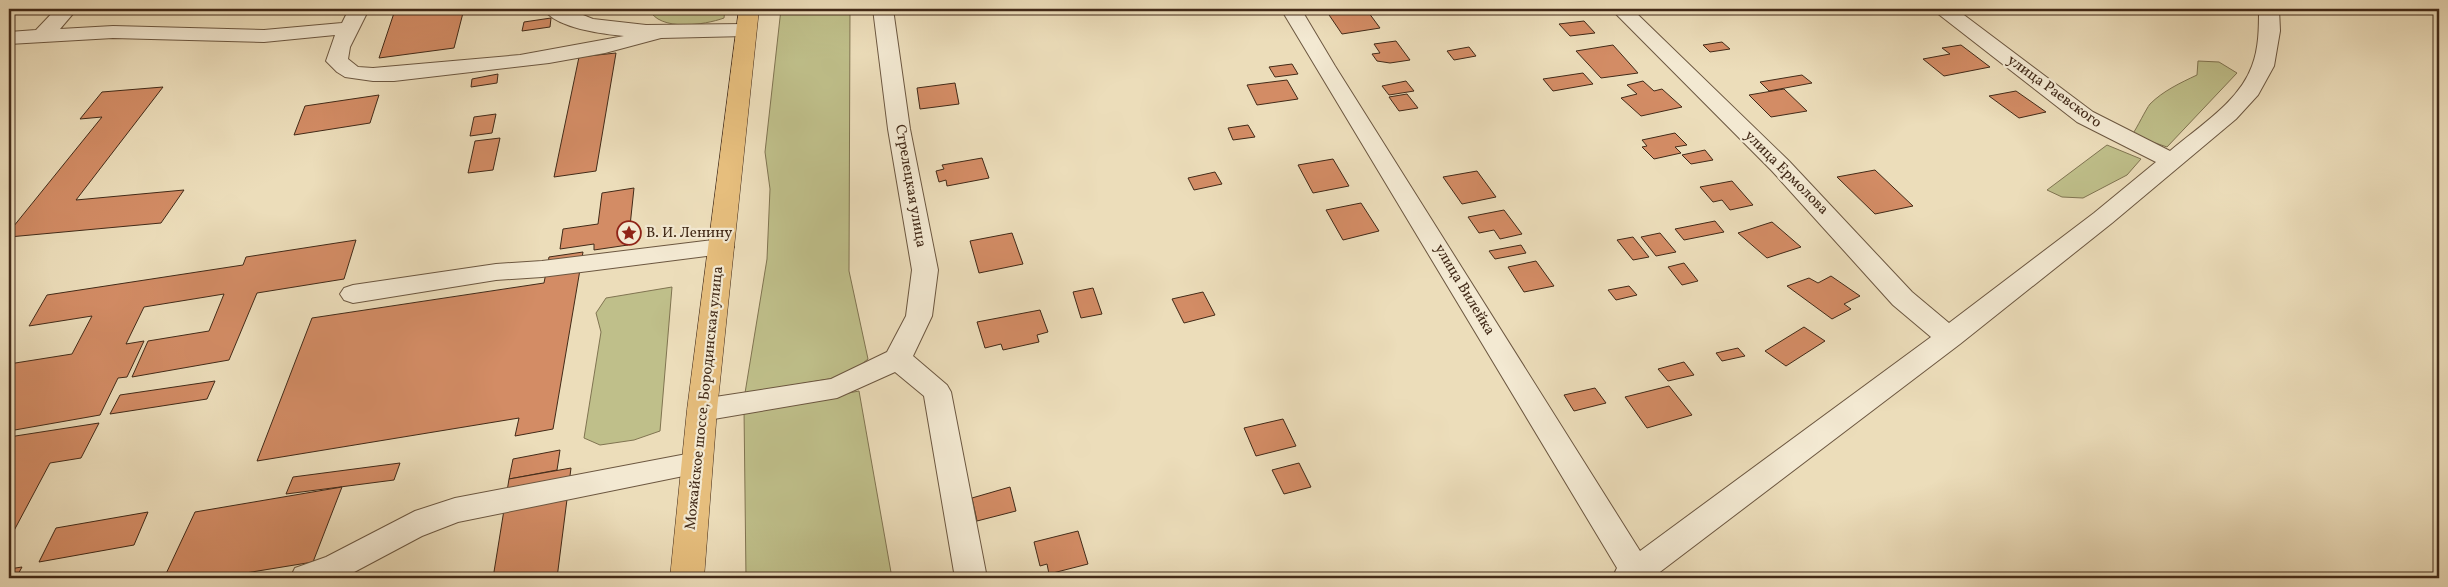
<svg xmlns="http://www.w3.org/2000/svg" width="2448" height="587" viewBox="0 0 2448 587" font-family="Vollkorn,serif">
	<style>
		.green { fill: #bfbf8a; stroke: #807451 }
		.building { fill: #d38c65; stroke: #422a18 }
		.lines { fill: none; stroke-linecap: round; stroke-linejoin: round }
		.minor-casing { stroke: #6c5740; stroke-width: 2 }
		.major-casing { stroke: #422a18; stroke-width: 1 }
		.minor { fill: #f3e9d2; fill-rule: evenodd }
		.major { fill: #e6be7d; fill-rule: evenodd }
		.labels { text-anchor: middle; dominant-baseline: central; stroke-width: 4.5; stroke-linejoin: round; paint-order: stroke }
		.street-label { font-size: 15px; fill: #422a18; stroke: #f3e9d2 }
		.poi-label { font-size: 15px; fill: #422a18; stroke: #f3e9d2; text-anchor: start }
	</style>
	<rect width="100%" height="100%" fill="#ecddba"/>
	<filter id="stains"><feTurbulence type="fractalNoise" baseFrequency=".004" numOctaves="4"/><feColorMatrix values="0 0 0 0 .2 0 0 0 0 .09 0 0 0 0 .02 0 0 0 .5 -.17"/></filter>
	<radialGradient id="worn" r=".72"><stop offset=".6" stop-color="#630" stop-opacity="0"/><stop offset="1" stop-color="#630" stop-opacity=".3"/></radialGradient>
	<!-- green -->
	<g class="green">
		<path d="M649,9H725L724,18C705,25 659,32 649,9Z"/>
		<path d="M781,9H850L849,271L868,359L847,376L745,393L767,259L770,189L765,152Z"/>
		<path d="M2198,61L2219,62L2237,73L2167,147L2132,135C2137,128 2146,109 2150,104C2163,91 2180,83 2197,75Z"/>
		<path d="M2107,145L2141,159L2127,175L2083,198L2062,197L2047,190Z"/>
		<path d="M672,287L660,431L634,440L600,445L584,438L601,332L596,313L606,298Z"/>
		<path d="M859,391L892,578H746L744,409L791,404Z"/>
	</g>
	<!-- building -->
	<g class="building">
		<path d="M384,9H464L454,48L379,58L394,13L382,14Z"/>
		<path d="M1325,9H1366L1380,28L1342,34Z"/>
		<path d="M551,18L550,27L522,31L524,22Z"/>
		<path d="M1584,21L1595,33L1570,36L1559,24Z"/>
		<path d="M1396,41L1410,60L1390,63L1377,61L1372,54L1380,53L1374,44Z"/>
		<path d="M1722,42L1730,49L1710,52L1703,45Z"/>
		<path d="M1613,45L1638,73L1601,78L1576,51Z"/>
		<path d="M1961,45L1990,67L1944,76L1923,59L1950,54L1942,48Z"/>
		<path d="M1469,47L1476,56L1454,60L1447,51Z"/>
		<path d="M616,53L596,171L554,177L579,57Z"/>
		<path d="M1292,64L1298,74L1275,77L1269,67Z"/>
		<path d="M1583,73L1593,84L1553,91L1543,79Z"/>
		<path d="M498,74L497,83L471,87L472,79Z"/>
		<path d="M1802,75L1812,83L1769,91L1760,82Z"/>
		<path d="M1287,80L1298,99L1257,105L1247,85Z"/>
		<path d="M1406,81L1414,91L1389,95L1382,86Z"/>
		<path d="M1643,81L1654,91L1662,89L1682,107L1641,116L1621,98L1637,94L1627,85Z"/>
		<path d="M955,83L959,104L920,109L917,88Z"/>
		<path d="M163,87L76,200L184,190L161,223L9,237V232L102,117L80,119L102,92Z"/>
		<path d="M1784,89L1807,111L1771,117L1749,95Z"/>
		<path d="M2016,91L2046,112L2019,118L1989,96Z"/>
		<path d="M1407,94L1418,108L1399,111L1389,97Z"/>
		<path d="M379,95L370,123L294,135L305,106Z"/>
		<path d="M496,114L492,133L470,136L474,117Z"/>
		<path d="M1248,125L1255,137L1233,140L1228,128Z"/>
		<path d="M1675,133L1687,145L1675,147L1681,153L1654,159L1642,147L1647,146L1642,140Z"/>
		<path d="M500,138L493,170L468,173L475,141Z"/>
		<path d="M1705,150L1713,160L1691,164L1682,155Z"/>
		<path d="M982,158L989,178L947,186L946,180L939,182L936,171L944,169L942,165Z"/>
		<path d="M1333,159L1349,186L1313,193L1298,165Z"/>
		<path d="M1875,170L1913,206L1875,214L1837,177Z"/>
		<path d="M1477,171L1496,197L1462,204L1443,177Z"/>
		<path d="M1215,172L1222,184L1194,190L1188,178Z"/>
		<path d="M1732,181L1753,205L1730,210L1722,200L1713,202L1700,187Z"/>
		<path d="M634,188L628,245L594,250V244L560,249L563,229L598,224L602,193Z"/>
		<path d="M1361,203L1379,231L1343,240L1326,210Z"/>
		<path d="M1504,210L1522,234L1500,239L1494,230L1479,233L1468,217Z"/>
		<path d="M1715,221L1724,232L1684,240L1675,229Z"/>
		<path d="M1772,222L1801,247L1767,258L1738,233Z"/>
		<path d="M1012,233L1023,264L979,273L970,241Z"/>
		<path d="M1660,233L1676,252L1656,256L1641,237Z"/>
		<path d="M1633,237L1649,257L1633,260L1617,240Z"/>
		<path d="M356,240L344,279L257,293L229,360L132,377L148,341L209,331L224,294L144,307L126,344L144,341L127,377L118,378L100,415L9,431V364L72,354L92,316L29,326L47,295L243,265L246,257Z"/>
		<path d="M1521,245L1526,253L1495,259L1489,251Z"/>
		<path d="M583,252L553,429L515,436L519,418L257,461L312,318L544,283L549,257Z"/>
		<path d="M1536,261L1554,286L1524,292L1508,267Z"/>
		<path d="M1684,263L1698,281L1682,285L1668,267Z"/>
		<path d="M1831,276L1860,296L1844,304L1851,309L1832,319L1787,286L1809,278L1818,283Z"/>
		<path d="M1629,286L1637,295L1616,300L1608,290Z"/>
		<path d="M1093,288L1102,314L1081,318L1073,292Z"/>
		<path d="M1203,292L1215,315L1184,323L1172,299Z"/>
		<path d="M1040,310L1048,332L1037,335L1039,342L1003,350L1001,344L985,348L977,322Z"/>
		<path d="M1804,327L1825,341L1786,366L1765,351Z"/>
		<path d="M1738,348L1745,356L1722,361L1716,353Z"/>
		<path d="M1684,362L1694,375L1668,381L1658,369Z"/>
		<path d="M215,381L207,399L110,414L120,395Z"/>
		<path d="M1669,386L1692,415L1647,428L1625,397Z"/>
		<path d="M1595,388L1606,403L1574,411L1564,395Z"/>
		<path d="M1283,419L1296,446L1256,456L1244,428Z"/>
		<path d="M99,423L81,458L50,463L9,540V437Z"/>
		<path d="M560,450L557,470L509,479L513,459Z"/>
		<path d="M400,463L394,480L286,494L293,477Z"/>
		<path d="M1299,463L1311,487L1284,494L1272,470Z"/>
		<path d="M571,468L557,578H493L509,479Z"/>
		<path d="M342,487L313,562L215,578H164L195,512Z"/>
		<path d="M1010,487L1016,511L977,521L972,498Z"/>
		<path d="M148,512L134,545L39,562L56,528Z"/>
		<path d="M1078,531L1088,564L1049,574L1047,564L1040,566L1034,542Z"/>
		<path d="M22,567L16,578H9V569Z"/>
	</g>
	<g class="lines">
		<!-- minor casing -->
		<g class="minor-casing">
			<g id="minor">
				<path d="M56,9H77L60,29L113,26L264,30L342,23L349,9H369L350,47L348,59L358,67L373,68L520,55L624,36C603,34 555,28 544,9H568L593,19L646,25L746,24L753,26L756,30L753,34L746,36L661,38L605,53L549,63L394,81H373L345,77L337,72L326,61L335,35L264,42L113,38L9,44V32L36,30Z"/>
				<path d="M873,9H893L910,129L938,270L932,316L913,356L947,385L951,392L987,578H955L924,396L895,372L837,398L702,421L692,417L688,410L692,403L702,399L831,379L887,352L906,316L912,270L888,129Z"/>
				<path d="M1281,9H1301L1335,66L1640,551L1931,337L1893,305L1772,171L1611,9H1632L1789,161L1912,292L1949,323L2094,213L2156,162L2077,122L1937,13L1934,9H1956L2093,112L2170,151C2198,127 2239,102 2252,66C2259,48 2259,28 2259,9H2279L2280,31L2274,66L2258,95L2236,119L2112,223L1960,344L1652,578H1612L1617,568Z"/>
				<path d="M721,239L730,241L734,247L730,253L542,277L496,280L353,303L344,300L340,294L344,288L353,285L496,264L542,261Z"/>
				<path d="M697,452L708,455L712,463L708,471L458,522L422,536L343,578H290L295,568L326,557L415,511L455,498Z"/>
			</g>
		</g>
		<!-- major casing -->
		<g class="major-casing">
			<path id="major" d="M739,9H759L717,410L704,578H670L687,410Z"/>
		</g>
		<!-- minor -->
		<use href="#minor" class="minor"/>
		<!-- major -->
		<use href="#major" class="major"/>
	</g>
	<!-- icons -->
	<defs>
		<g id="sight-ring" transform="scale(1.25)"><circle r="9.5" fill="#f3e9d2" stroke="#8f2418" stroke-width="1.5"/><path d="M0-6L1.8-2.2L6-1.7L2.9 1.2L3.7 5.4L0 3.3L-3.7 5.4L-2.9 1.2L-6-1.7L-1.8-2.2Z" fill="#8f2418"/></g>
	</defs>
	<g fill-rule="evenodd">
		<use href="#sight-ring" x="629" y="233"/>
	</g>
	<g class="labels">
		<!-- street labels -->
		<g class="street-label">
			<text transform="translate(2054 92) rotate(36)">улица Раевского</text>
			<text transform="translate(1786 173) rotate(45)">улица Ермолова</text>
			<text transform="translate(910 186) rotate(80)">Стрелецкая улица</text>
			<text transform="translate(1464 290) rotate(59)">улица Вилейка</text>
			<text transform="translate(705 398) rotate(-84)">Можайское шоссе, Бородинская улица</text>
		</g>
		<!-- poi labels -->
		<g class="poi-label">
			<text x="646" y="233">В. И. Ленину</text>
		</g>
	</g>
	<!-- margin -->
	<rect width="2448" height="587" fill="none" stroke="#ecddba" stroke-width="30"/>
	<rect x="10" y="10" width="2428" height="567" fill="none" stroke="#422a18" stroke-width="2.5"/>
	<rect x="15" y="15" width="2418" height="557" fill="none" stroke="#422a18"/>
	<rect width="100%" height="100%" filter="url(#stains)"/>
	<rect width="100%" height="100%" fill="url(#worn)"/>
</svg>
